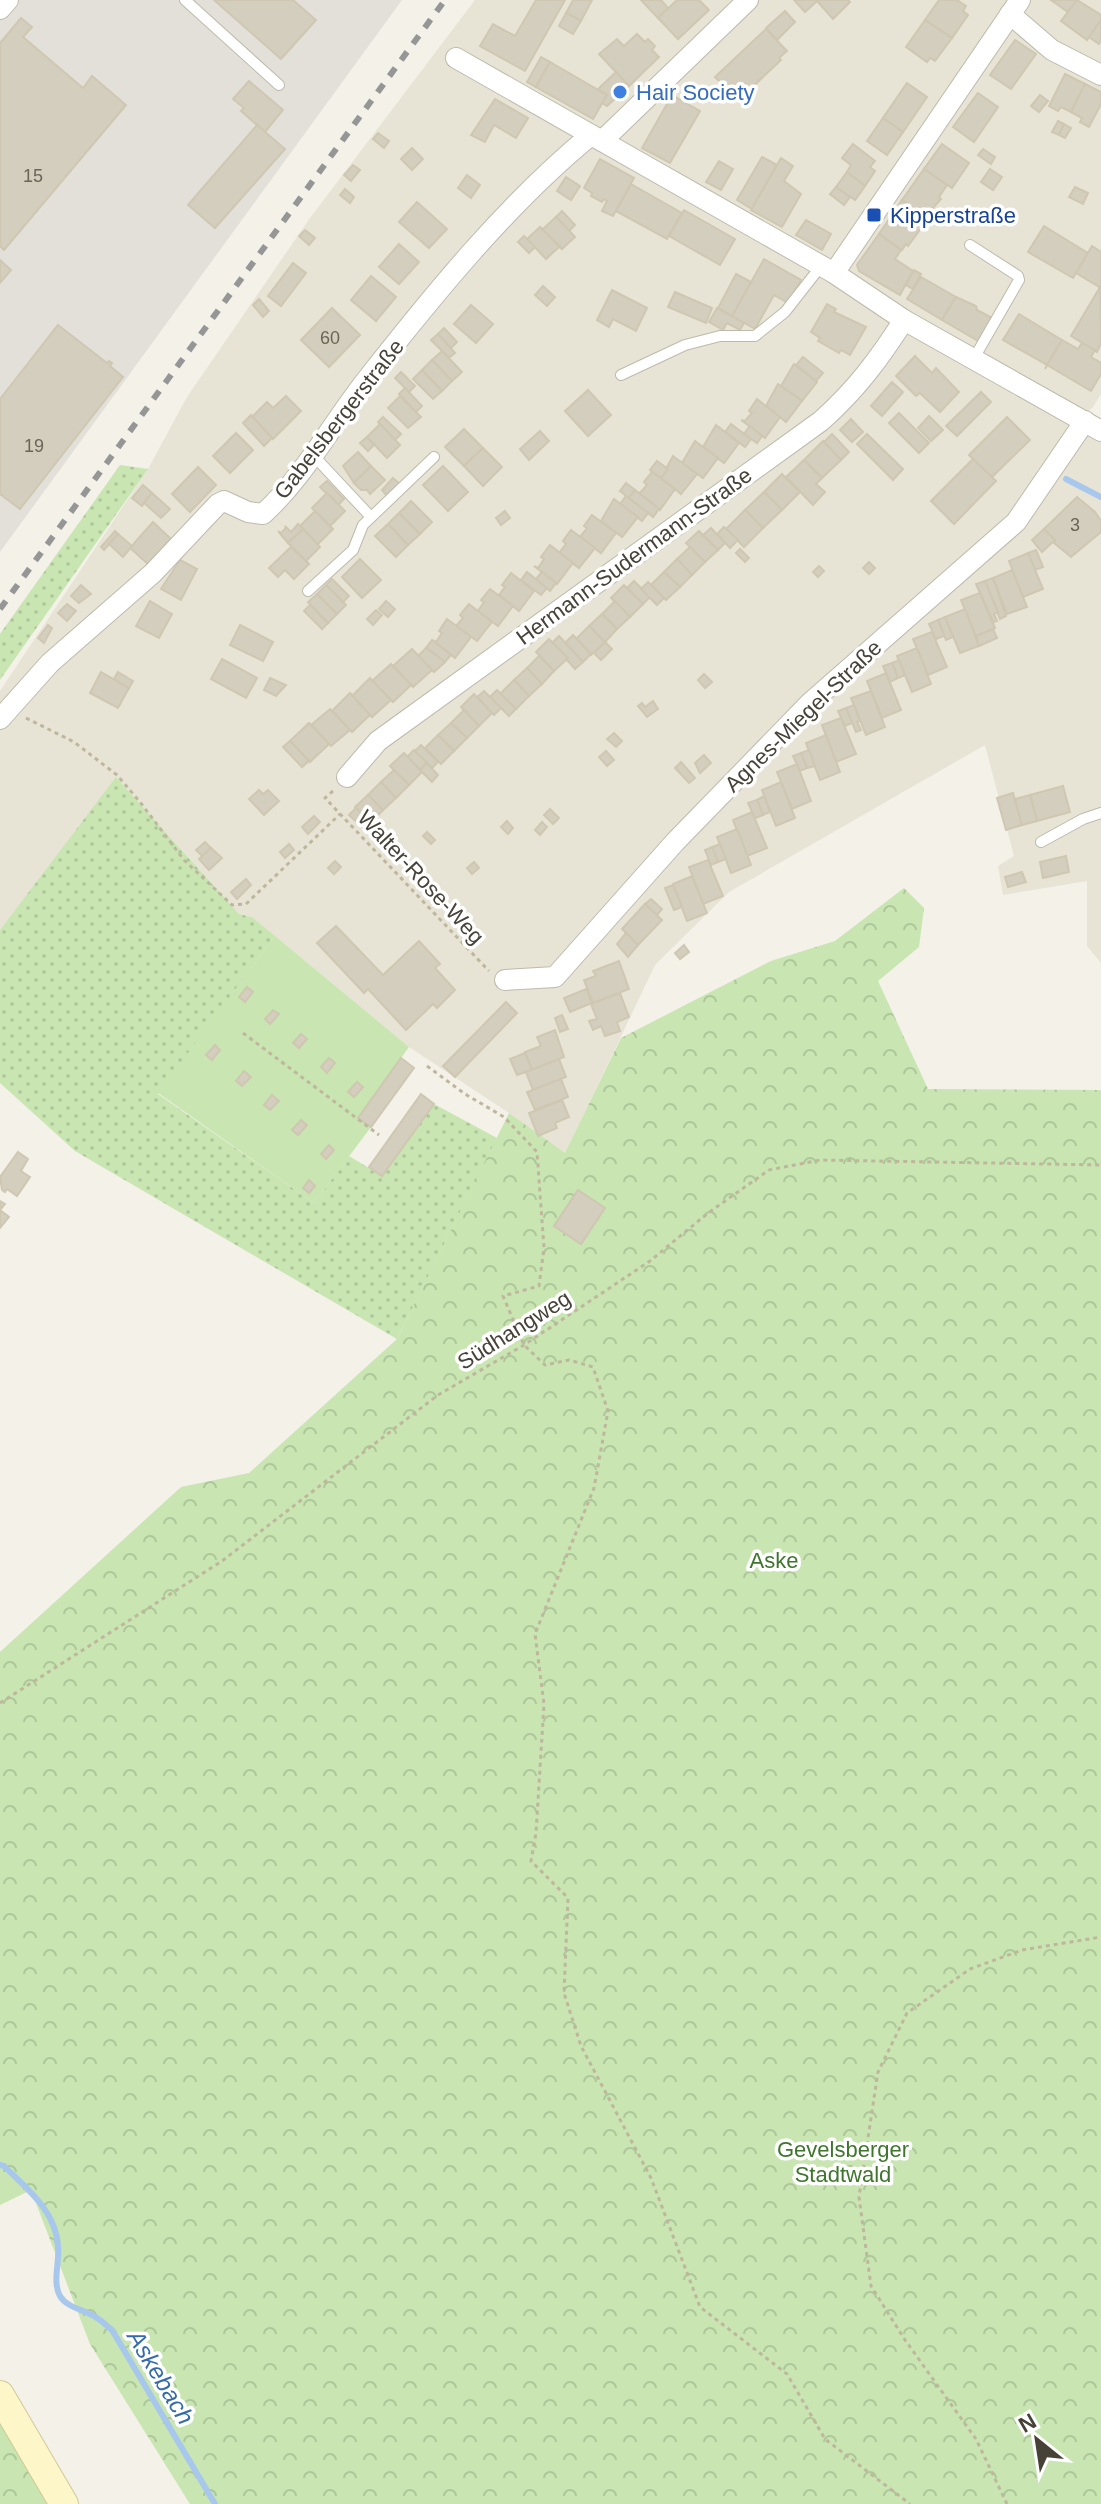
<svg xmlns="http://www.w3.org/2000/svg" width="1101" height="2504" viewBox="0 0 1101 2504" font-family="Helvetica,sans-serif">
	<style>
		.residential { fill: #e7e4d6 }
		.industrial { fill: #e2e0d9 }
		.grass { fill: url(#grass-dots) }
		.forest { fill: url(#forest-crowns) }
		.garden { fill: #c8e5b2 }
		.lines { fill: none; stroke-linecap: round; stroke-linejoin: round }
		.stream { stroke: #a7c7ed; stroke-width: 6 }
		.building { fill: #d4cebe; stroke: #cfc7b1; stroke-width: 2 }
		.lane-casing { stroke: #bebaab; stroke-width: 12 }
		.street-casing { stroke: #bebaab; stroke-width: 22 }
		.secondary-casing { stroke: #d1c999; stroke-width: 30 }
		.path { stroke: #bfb79d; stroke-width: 3; stroke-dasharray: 4 4; stroke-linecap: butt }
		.lane { stroke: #fff; stroke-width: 10 }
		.street { stroke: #fff; stroke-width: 20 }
		.secondary { stroke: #fcf6c9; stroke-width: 28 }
		.rail { stroke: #969696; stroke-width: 6; stroke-dasharray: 10 10; stroke-linecap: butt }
		.shop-dot { fill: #3f7fe0; stroke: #fff; stroke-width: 3 }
		.transit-dot { fill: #1a4fb4; stroke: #fff; stroke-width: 3 }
		.labels { text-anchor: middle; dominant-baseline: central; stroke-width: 7; stroke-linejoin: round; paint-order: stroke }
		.number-label { font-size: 18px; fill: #6a6559 }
		.shop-label { font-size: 22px; fill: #366cbe; stroke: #fff; text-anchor: start }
		.transit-label { font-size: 22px; fill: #164399; stroke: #fff; text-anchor: start }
		.street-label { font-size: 22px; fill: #464237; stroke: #fff }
		.park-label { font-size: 22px; fill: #3f752d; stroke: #fff }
		.water-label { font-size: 24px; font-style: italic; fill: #356bad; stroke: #fff }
	</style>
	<defs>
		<pattern id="grass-dots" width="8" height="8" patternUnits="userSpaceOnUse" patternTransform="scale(2)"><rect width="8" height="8" fill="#c8e5b2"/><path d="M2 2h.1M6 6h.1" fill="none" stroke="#adc69a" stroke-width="1.8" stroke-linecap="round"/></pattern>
		<pattern id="forest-crowns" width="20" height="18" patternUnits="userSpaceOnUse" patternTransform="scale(2)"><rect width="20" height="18" fill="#c8e5b2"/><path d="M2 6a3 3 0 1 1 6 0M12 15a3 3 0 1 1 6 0" fill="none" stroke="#adc69a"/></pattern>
	</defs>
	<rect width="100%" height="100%" fill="#f3f1e8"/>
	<!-- residential -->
	<path class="residential" d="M475,0H1101V394L1093,407L1077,422L1101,442V963L1087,946V881L1003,895L998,866L1014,856L985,745L729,892L655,965L565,1154L509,1113L409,1047L252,917L239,914L117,778L0,930V691L148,469L187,397L310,218Z"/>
	<!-- industrial -->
	<path class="industrial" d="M0,0H402L0,552Z"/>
	<!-- grass -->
	<g class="grass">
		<path d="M120,465L148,469L0,680V634Z"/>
		<path d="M116,777L239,914L252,917L275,936L158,1094L314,1203L349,1156L382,1176L434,1104L497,1138L397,1339L75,1151L0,1083V930Z"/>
	</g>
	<!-- forest -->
	<g class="forest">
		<path d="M904,888L924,908L919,947L878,981L928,1089L1101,1090V2504H190L90,2344L31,2190L0,2205V1652L181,1487L249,1473L397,1339L509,1113L565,1153L621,1038L771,961L835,941Z"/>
		<path d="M0,2417L53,2504H0Z"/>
	</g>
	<!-- garden -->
	<path class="garden" d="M275,936L409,1047L358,1117L371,1127L314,1203L158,1093Z"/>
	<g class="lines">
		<!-- stream -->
		<g class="stream">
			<path d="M1066,479L1101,497"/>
			<path d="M0,2165L4,2166C27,2189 56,2211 58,2246C60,2261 52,2282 60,2296C67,2308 86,2310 97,2318C102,2321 107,2326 112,2330L215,2504"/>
		</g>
	</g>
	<!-- building -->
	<g class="building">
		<path d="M214,0H293L316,20L281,59Z"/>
		<path d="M536,0H565L525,71L480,46L493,24L515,36Z"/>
		<path d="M573,0H592L581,21L566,13Z"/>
		<path d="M641,0H661L668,8L658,18Z"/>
		<path d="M677,0H699L709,10L678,39L658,18Z"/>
		<path d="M794,0H848L850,2L833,19L817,1L805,12Z"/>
		<path d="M939,0H957L966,6L963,11L968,15L952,38L925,20Z"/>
		<path d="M1051,0H1077L1068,12Z"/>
		<path d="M1077,0L1101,15V20L1087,40L1061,21Z"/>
		<path d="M785,11L795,22L777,40L766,28Z"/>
		<path d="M566,13L581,21L573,34L559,26Z"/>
		<path d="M21,18L32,27L23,37L83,88L92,76L126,105L4,250L0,246V43Z"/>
		<path d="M925,20L952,38L935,61L930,58L927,62L906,47Z"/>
		<path d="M1101,20V40L1099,44L1089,37Z"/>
		<path d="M766,29L787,51L779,58L781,60L745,94L743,92L736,98L715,77Z"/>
		<path d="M637,34L645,42L648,39L655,46L652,50L659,57L629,86L599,54L617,39L624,46Z"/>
		<path d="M1015,40L1036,54L1011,89L990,75Z"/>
		<path d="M541,57L550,62L536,87L527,82Z"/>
		<path d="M550,62L607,95L593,119L536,87Z"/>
		<path d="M616,72L629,86L607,106L602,103L607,95L598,89Z"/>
		<path d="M1065,74L1085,84L1071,112L1061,107L1058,111L1049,106Z"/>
		<path d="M249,81L283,110L265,132L241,111L244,108L233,99Z"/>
		<path d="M907,83L927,97L903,132L883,118Z"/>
		<path d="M1085,84L1101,92V104L1089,127L1080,122L1082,118L1071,112Z"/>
		<path d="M978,93L998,107L974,142L953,127Z"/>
		<path d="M672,95L700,111L670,163L642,148Z"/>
		<path d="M1040,95L1048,101L1039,112L1031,106Z"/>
		<path d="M495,99L528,118L516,138L494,125L485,142L471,135Z"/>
		<path d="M883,118L903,132L887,155L867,141Z"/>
		<path d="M1058,121L1064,124L1059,135L1052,132Z"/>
		<path d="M1064,124L1071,128L1065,138L1059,135Z"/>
		<path d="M257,125L285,149L215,228L188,205Z"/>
		<path d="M378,133L389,141L384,148L373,139Z"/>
		<path d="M853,144L875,161L870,167L875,171L865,186L847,172L851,165L842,158Z"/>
		<path d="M942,144L969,163L952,188L924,169Z"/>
		<path d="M412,148L423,159L412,170L401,159Z"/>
		<path d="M983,149L995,157L991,164L978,155Z"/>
		<path d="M762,157L777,165L752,209L737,200Z"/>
		<path d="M781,158L793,166L784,181L801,194L782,227L751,210Z"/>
		<path d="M600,159L634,178L613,216L602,211L607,201L604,199L602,202L591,196L592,193L584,188Z"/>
		<path d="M719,161L733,169L721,190L706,182Z"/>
		<path d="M353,165L360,170L351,181L344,175Z"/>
		<path d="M924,169L947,185L939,197L941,199L925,217L902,200Z"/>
		<path d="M990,169L1002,177L993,190L981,182Z"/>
		<path d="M847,172L865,186L855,200L836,187Z"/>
		<path d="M467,175L480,185L471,198L458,188Z"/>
		<path d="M566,177L580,186L571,200L557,191Z"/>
		<path d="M631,184L682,213L667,239L616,211Z"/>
		<path d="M836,187L850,197L844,205L830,194Z"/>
		<path d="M1075,187L1088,193L1083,204L1069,197Z"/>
		<path d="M345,189L354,197L350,203L340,195Z"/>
		<path d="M902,200L925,217L922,222L924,224L908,246L906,244L902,250L879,234Z"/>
		<path d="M417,202L447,229L429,248L399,222Z"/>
		<path d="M684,210L735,239L720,265L669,236Z"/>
		<path d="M562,211L575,225L569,231L556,217Z"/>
		<path d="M556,217L575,237L562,249L540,227L543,229Z"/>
		<path d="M806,220L831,234L822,250L796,235Z"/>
		<path d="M1044,226L1088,253L1073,278L1028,252Z"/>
		<path d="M540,227L562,249L559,247L546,259L527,239Z"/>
		<path d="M305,230L315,238L309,245L299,236Z"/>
		<path d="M879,234L901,250L895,259L913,271L900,295L859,271L857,265Z"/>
		<path d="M524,236L535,247L529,253L518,242Z"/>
		<path d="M399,244L419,262L399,284L379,267Z"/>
		<path d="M1092,246L1101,252V288L1076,273Z"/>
		<path d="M764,259L801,280L788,303L774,295L755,329L732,316Z"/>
		<path d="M0,260L11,270L0,283Z"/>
		<path d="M293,263L306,273L281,306L268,296Z"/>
		<path d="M914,270L921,274L913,289L906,285Z"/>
		<path d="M736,274L751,282L732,316L718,308Z"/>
		<path d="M371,276L396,297L376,321L351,300Z"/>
		<path d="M921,277L956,297L942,320L907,299Z"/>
		<path d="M543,286L555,297L547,306L535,295Z"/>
		<path d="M1100,287L1101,343L1097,352L1071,336Z"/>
		<path d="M612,290L647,308L636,331L613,319L609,327L597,320Z"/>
		<path d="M675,292L712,308L706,323L668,307Z"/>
		<path d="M956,297L976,306L977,310L992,318L978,341L942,320Z"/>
		<path d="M259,299L269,311L263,317L253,305Z"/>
		<path d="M827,304L836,309L834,312L866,327L850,355L841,350L839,353L818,341L820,338L811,332Z"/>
		<path d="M471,305L493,324L476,343L454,324Z"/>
		<path d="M332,308L360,335L329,367L301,340Z"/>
		<path d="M717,308L744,323L740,330L727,323L723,330L709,322Z"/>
		<path d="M1019,314L1062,340L1045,369L1047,365L1003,340Z"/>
		<path d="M58,325L107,363L109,361L112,363L110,366L123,377L20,509L0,494V399Z"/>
		<path d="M444,328L457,342L451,348L438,334Z"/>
		<path d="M438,334L455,353L449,358L431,340Z"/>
		<path d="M1062,340L1078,349L1082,343L1095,350L1091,357L1101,363V374L1091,391L1047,365Z"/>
		<path d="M442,351L462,372L452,381L432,360Z"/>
		<path d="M915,356L932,373L936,368L959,392L940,412L920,393L916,396L896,376Z"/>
		<path d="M803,357L823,373L816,381L796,365Z"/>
		<path d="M432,360L452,381L442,391L422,370Z"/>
		<path d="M794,364L817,382L802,401L781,386Z"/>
		<path d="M422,370L442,391L433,399L413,379Z"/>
		<path d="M401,372L415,386L409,392L395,378Z"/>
		<path d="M892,382L903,392L882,416L871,406Z"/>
		<path d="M778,384L802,401L786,422L766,406Z"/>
		<path d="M405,388L422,406L416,412L399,394Z"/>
		<path d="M588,390L611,415L588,436L565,411Z"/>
		<path d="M981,392L991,402L957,436L946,426Z"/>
		<path d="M286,396L301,411L273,439L252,417L267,402L273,408Z"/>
		<path d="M400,396L421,417L408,428L388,408Z"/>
		<path d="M757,399L780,417L765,438L741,420L745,421L752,413L749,411Z"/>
		<path d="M899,413L929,443L919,453L889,423Z"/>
		<path d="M251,415L272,438L264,446L243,423Z"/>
		<path d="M929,416L943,430L931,441L918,428Z"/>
		<path d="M383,417L401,434L395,440L378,422Z"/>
		<path d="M1007,417L1030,440L992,477L969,455Z"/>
		<path d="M851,419L863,432L852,442L840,430Z"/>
		<path d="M380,424L400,445L387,458L367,437Z"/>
		<path d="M731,424L751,439L745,447L725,432Z"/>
		<path d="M716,425L739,443L724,463L703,447Z"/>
		<path d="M750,426L762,436L757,443L744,434Z"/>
		<path d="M464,429L483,448L464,466L445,447Z"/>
		<path d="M540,431L549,441L529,460L520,449Z"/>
		<path d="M236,433L253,450L230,473L213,456Z"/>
		<path d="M832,434L849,452L841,460L824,442Z"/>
		<path d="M867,434L903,469L893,480L857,444Z"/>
		<path d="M367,437L374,445L368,451L360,443Z"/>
		<path d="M695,441L718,458L703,478L682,463Z"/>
		<path d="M823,441L841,460L822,478L804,460Z"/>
		<path d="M483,448L502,467L483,486L464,466Z"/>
		<path d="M358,452L371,466L354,483L343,466Z"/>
		<path d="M673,456L697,474L681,494L661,478Z"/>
		<path d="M973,459L996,481L954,524L931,501Z"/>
		<path d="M804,460L822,478L816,484L825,492L813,505L786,477Z"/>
		<path d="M657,461L668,469L661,478L650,470Z"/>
		<path d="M371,466L385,480L370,494L367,490H361L354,483Z"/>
		<path d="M443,466L468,492L448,511L423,485Z"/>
		<path d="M198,467L216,485L190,512L172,494Z"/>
		<path d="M652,472L675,489L660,510L637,492L640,493L647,485L644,482Z"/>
		<path d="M782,474L800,492L782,510L764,492Z"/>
		<path d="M393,478L400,484L387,496L382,490Z"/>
		<path d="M327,481L344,499L338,505L320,487Z"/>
		<path d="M626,483L635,490L629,498L620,491Z"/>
		<path d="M143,485L152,493L142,506L132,498Z"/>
		<path d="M635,490L659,509L653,517L629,498Z"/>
		<path d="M764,492L782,510L763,528L745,510Z"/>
		<path d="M152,493L170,509L161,518L144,503Z"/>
		<path d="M327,493L345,511L330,526L312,508Z"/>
		<path d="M626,496L648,513L642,521L620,504Z"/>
		<path d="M1077,497L1095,512L1101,521V532L1071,557L1054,543L1055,540L1044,529Z"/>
		<path d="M614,499L638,517L622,537L601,521Z"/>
		<path d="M411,501L432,522L420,534L399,513Z"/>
		<path d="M745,510L763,528L744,547L726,529Z"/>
		<path d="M315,511L333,529L318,544L300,526Z"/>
		<path d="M505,511L510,518L501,525L496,518Z"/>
		<path d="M399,513L420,534L408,545L388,524Z"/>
		<path d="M592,515L616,533L601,553L580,537L587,528L584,526Z"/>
		<path d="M153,522L171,539L148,564L130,548Z"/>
		<path d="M298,524L303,529L288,543L278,531L281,533L286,528L285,526L291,532Z"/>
		<path d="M388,524L408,545L396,557L375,536Z"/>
		<path d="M724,527L738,540L730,548L717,534Z"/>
		<path d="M711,528L725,543L718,550L703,535Z"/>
		<path d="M303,529L320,547L306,561L309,564L288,543Z"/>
		<path d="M1044,529L1055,540L1042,552L1032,540Z"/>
		<path d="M571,530L595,548L579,568L559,553L566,544L563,541Z"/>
		<path d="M115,531L118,534L104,550L101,547Z"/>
		<path d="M699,531L718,550L705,562L686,543Z"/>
		<path d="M118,534L132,546L123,557L109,544Z"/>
		<path d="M550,545L573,563L557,584L534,566L538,568L544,559L541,557Z"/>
		<path d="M291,547L309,564L294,579L285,570L278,577L269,568Z"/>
		<path d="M690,547L705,562L692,575L677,559Z"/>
		<path d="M740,549L749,558L745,562L736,553Z"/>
		<path d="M1036,550L1043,567L1035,570L1028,553Z"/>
		<path d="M1028,553L1043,589L1023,597L1009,561Z"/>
		<path d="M360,559L381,580L362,598L342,577Z"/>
		<path d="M677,559L692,575L680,587L664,572Z"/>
		<path d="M180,560L197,569L181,600L161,589Z"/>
		<path d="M869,562L875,568L869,574L863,568Z"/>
		<path d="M819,566L824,571L818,577L813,572Z"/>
		<path d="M1012,570L1027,607L1007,614L993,578Z"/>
		<path d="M527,572L547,588L541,595L521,580Z"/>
		<path d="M542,572L556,583L550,591L536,579Z"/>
		<path d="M664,572L680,587L666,600L651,585Z"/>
		<path d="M511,573L534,591L519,611L499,595L505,587L502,585Z"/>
		<path d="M993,578L1006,616L1000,619L985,581Z"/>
		<path d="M332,579L349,596L343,602L326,585Z"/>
		<path d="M634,581L650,597L643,604L627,588Z"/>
		<path d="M985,581L998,612L994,614L997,621L993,622L976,584Z"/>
		<path d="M648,582L664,598L657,605L641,589Z"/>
		<path d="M81,585L91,594L79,603L71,596Z"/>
		<path d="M326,585L346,605L337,614L317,594Z"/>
		<path d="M624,585L643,604L630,617L611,598Z"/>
		<path d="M490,589L513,606L498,626L478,611L484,602L481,600Z"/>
		<path d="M980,593L995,628L976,636L961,600Z"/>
		<path d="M317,594L337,614L328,623L308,602Z"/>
		<path d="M150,601L172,614L159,638L136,626Z"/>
		<path d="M386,601L395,609L388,617L379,609Z"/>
		<path d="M615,601L630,617L617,629L602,614Z"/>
		<path d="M67,604L76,611L67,621L58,613Z"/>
		<path d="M469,604L492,622L477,641L456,626L463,618L460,615Z"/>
		<path d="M310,605L328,623L322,629L304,611Z"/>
		<path d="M965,609L979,646L960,653L945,617Z"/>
		<path d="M376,610L382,615L373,625L367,619Z"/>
		<path d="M602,614L617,629L605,642L589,626Z"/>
		<path d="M945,617L953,637L946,640L938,620Z"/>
		<path d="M447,619L471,637L455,658L432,640L436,642L442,633L439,631Z"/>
		<path d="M938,620L944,636L936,639L929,624Z"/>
		<path d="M48,625L52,628L44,643L38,638Z"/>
		<path d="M240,625L273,642L263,661L230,645Z"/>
		<path d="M589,626L605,642L591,655L576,639Z"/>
		<path d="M993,629L997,638L979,646L976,636Z"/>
		<path d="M932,632L947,667L928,675L913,639Z"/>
		<path d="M573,635L591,654L583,662L565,643Z"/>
		<path d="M559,636L583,662L575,669L552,643Z"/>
		<path d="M549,639L568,658L554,671L536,652Z"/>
		<path d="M432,640L451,655L445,662L426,648Z"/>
		<path d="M605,642L612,649L601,660L594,653Z"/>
		<path d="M426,648L445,662L434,672L418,656Z"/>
		<path d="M917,648L931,684L912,692L897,656Z"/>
		<path d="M412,649L432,670L413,687L393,666Z"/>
		<path d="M539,656L554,671L542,684L527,668Z"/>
		<path d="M222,659L257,678L246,698L211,679Z"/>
		<path d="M899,660L905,675L898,678L892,663Z"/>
		<path d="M892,663L898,678L890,682L883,666Z"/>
		<path d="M391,664L411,685L393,702L372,681Z"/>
		<path d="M527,668L542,684L529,696L514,680Z"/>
		<path d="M101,672L129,688L118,708L90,693Z"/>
		<path d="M118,672L133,681L129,688L114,679Z"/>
		<path d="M886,673L901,710L882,718L867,681Z"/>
		<path d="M704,674L712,682L705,688L698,680Z"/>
		<path d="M270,678L286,685L276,696L264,690Z"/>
		<path d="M370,678L391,700L372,717L352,696Z"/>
		<path d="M514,680L529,696L516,709L500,694Z"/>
		<path d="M497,690L516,709L509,716L490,697Z"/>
		<path d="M484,691L501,708L494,715L477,697Z"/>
		<path d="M871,691L885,727L866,735L851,698Z"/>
		<path d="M350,693L370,715L352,732L332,711Z"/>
		<path d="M474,694L492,713L479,726L461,707Z"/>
		<path d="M653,701L658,709L647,717L638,706L642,703L645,707Z"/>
		<path d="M854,705L860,721L857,722L861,730L856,732L846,708Z"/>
		<path d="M846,708L852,723L845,726L838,711Z"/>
		<path d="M330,709L350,730L331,746L311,725Z"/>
		<path d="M464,710L479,726L467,738L451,723Z"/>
		<path d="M841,718L856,754L836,762L822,725Z"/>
		<path d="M309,723L329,744L310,762L290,741Z"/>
		<path d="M451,723L467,738L454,751L438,735Z"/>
		<path d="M614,733L622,741L616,747L607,739Z"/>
		<path d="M438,735L454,751L441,764L425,748Z"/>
		<path d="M826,735L840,772L820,780L806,743Z"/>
		<path d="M290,741L309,761L302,767L283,747Z"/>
		<path d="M421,745L438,762L432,768L415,751Z"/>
		<path d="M414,750L427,763L420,770L407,757Z"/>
		<path d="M809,750L815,766L807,768L801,753Z"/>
		<path d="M606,751L614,760L607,766L599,757Z"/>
		<path d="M404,753L422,772L409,785L390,766Z"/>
		<path d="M801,753L807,768L800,771L793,756Z"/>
		<path d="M704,755L711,763L700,773L695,763Z"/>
		<path d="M681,762L695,778L689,783L675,768Z"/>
		<path d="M427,763L438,775L432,782L420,770Z"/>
		<path d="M797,764L811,801L792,809L777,772Z"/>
		<path d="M394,770L409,785L396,798L381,782Z"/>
		<path d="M381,782L396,798L383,810L368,795Z"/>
		<path d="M781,782L795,818L776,826L762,790Z"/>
		<path d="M1063,786L1070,812L1037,821L1030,795Z"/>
		<path d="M259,790L263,794L268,790L279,801L264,815L249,799Z"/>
		<path d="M1013,793L1022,825L1006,830L997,798Z"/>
		<path d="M368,795L383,810L371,823L355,807Z"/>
		<path d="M1030,795L1037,821L1022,825L1015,799Z"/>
		<path d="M764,796L770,812L763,815L757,800Z"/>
		<path d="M757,800L763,815L755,818L748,803Z"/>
		<path d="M356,808L371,823L364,829L349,815Z"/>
		<path d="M550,809L559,818L553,824L544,815Z"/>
		<path d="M752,812L767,848L747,856L733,820Z"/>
		<path d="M314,816L320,822L308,834L302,827Z"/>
		<path d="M507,821L513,828L508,834L501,827Z"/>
		<path d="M542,822L547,827L540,835L535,830Z"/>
		<path d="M737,829L751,865L731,873L717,837Z"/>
		<path d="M427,832L435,840L431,844L423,836Z"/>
		<path d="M205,842L211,848L202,856L196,850Z"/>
		<path d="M289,844L294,850L285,858L280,852Z"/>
		<path d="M720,844L726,859L718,862L712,847Z"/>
		<path d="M712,847L718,862L711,865L705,850Z"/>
		<path d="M211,848L222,858L209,870L199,859Z"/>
		<path d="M1066,856L1069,872L1043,878L1040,862Z"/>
		<path d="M708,860L723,896L703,904L689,867Z"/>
		<path d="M335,861L341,867L334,874L328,868Z"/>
		<path d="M474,862L479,868L472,874L467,868Z"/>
		<path d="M1022,872L1026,882L1008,887L1005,877Z"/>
		<path d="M692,876L707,913L687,921L673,884Z"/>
		<path d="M246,879L251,885L237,899L231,892Z"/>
		<path d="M673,885L682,907L674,910L665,888Z"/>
		<path d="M651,899L662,909L657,915L645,904Z"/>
		<path d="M645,904L662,920L638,945L622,929Z"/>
		<path d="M336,926L383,975L419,941L440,964L435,968L455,990L437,1008L433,1004L406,1030L368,989L364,993L317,943Z"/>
		<path d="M626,933L638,945L628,957L617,944Z"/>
		<path d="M684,945L689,952L680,959L675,953Z"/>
		<path d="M619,961L629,989L593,1003L584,980L596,976L593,971Z"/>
		<path d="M247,987L253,992L245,1002L239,997Z"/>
		<path d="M586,989L592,1003L570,1012L564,998Z"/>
		<path d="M620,993L629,1017L617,1022L620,1031L605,1036L601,1026L593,1030L589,1021L597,1019L591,1004Z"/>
		<path d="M506,1002L517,1013L455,1077L443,1066Z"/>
		<path d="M273,1010L279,1014L270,1024L265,1019Z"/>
		<path d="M562,1015L568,1029L560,1032L555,1018Z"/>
		<path d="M555,1030L564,1057L532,1070L525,1052L541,1046L537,1037Z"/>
		<path d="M301,1034L307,1039L299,1048L293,1043Z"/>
		<path d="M215,1045L220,1050L212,1060L206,1055Z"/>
		<path d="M525,1053L532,1070L517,1075L510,1059Z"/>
		<path d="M329,1058L335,1063L327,1073L321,1067Z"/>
		<path d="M401,1058L414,1068L371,1127L358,1118Z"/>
		<path d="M559,1059L566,1077L533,1090L526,1072Z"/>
		<path d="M244,1071L251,1077L242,1086L236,1081Z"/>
		<path d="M561,1079L568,1097L535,1110L527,1092Z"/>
		<path d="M357,1082L363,1087L354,1097L348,1092Z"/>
		<path d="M421,1094L434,1104L382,1176L369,1167Z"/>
		<path d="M272,1095L279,1101L270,1110L264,1105Z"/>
		<path d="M562,1100L569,1117L555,1123L557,1128L538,1136L529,1113Z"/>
		<path d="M301,1120L307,1125L298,1135L292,1130Z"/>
		<path d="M329,1145L334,1150L326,1159L321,1154Z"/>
		<path d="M18,1152L28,1159L21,1171L30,1177L17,1196L7,1189L5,1192L2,1190L0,1177Z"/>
		<path d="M309,1180L315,1186L309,1193L303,1188Z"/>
		<path d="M578,1190L605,1208L581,1244L554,1226Z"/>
		<path d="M0,1201L5,1204L0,1210L9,1217L0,1228Z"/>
	</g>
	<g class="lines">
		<!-- lane casing -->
		<g class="lane-casing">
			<g id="lane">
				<path d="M185,0L279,85"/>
				<path d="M970,245L1018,276L1019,280L973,360"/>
				<path d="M621,375L685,345L720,336H755L785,312L821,266"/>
				<path d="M312,454L371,517"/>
				<path d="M308,591L353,550L363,525L434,457"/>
				<path d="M1041,842L1083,819L1101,813"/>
			</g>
		</g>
		<!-- street casing -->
		<g class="street-casing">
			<g id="street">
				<path d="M0,9L8,0"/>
				<path d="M1010,14L1052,50L1101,75"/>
				<path d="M456,58L834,273L904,320L1101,431"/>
				<path d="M602,141L748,0"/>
				<path d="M834,273L1020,0"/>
				<path d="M0,719L50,663L153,573L218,504L224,501L248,512L263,514C305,476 332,423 368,378C434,294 508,203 591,135"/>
				<path d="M347,777L378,741L821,421C856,390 879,359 904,320"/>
				<path d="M505,980L555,977L675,842L810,703L1016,522L1085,421"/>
			</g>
		</g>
		<!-- secondary casing -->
		<g class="secondary-casing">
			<path id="secondary" d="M0,2395L64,2504"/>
		</g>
		<!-- path -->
		<g class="path">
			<path d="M26,718L74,742L117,775L140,802L184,860L232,905L246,904L340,814"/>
			<path d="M333,791L325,798L489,971"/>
			<path d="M243,1033L379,1135"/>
			<path d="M427,1066L465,1094L504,1117L537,1152L544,1248L539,1286L503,1296L524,1345L545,1365L569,1360L593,1367L608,1411L594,1488L535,1634L544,1704L536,1833L531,1861L568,1898L564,1993L581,2046L651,2178L700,2307L787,2374L825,2439L910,2504"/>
			<path d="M0,1703L222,1561L438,1395L524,1345L650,1261L708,1213L769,1170L820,1160L1101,1165"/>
			<path d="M1007,2504L976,2439L905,2340L871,2286L859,2197L878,2072L907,2013L970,1969L1022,1950L1101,1937"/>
		</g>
		<!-- lane -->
		<use href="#lane" class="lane"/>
		<!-- street -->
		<use href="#street" class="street"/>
		<!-- secondary -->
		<use href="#secondary" class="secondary"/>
		<!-- rail -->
		<path class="rail" d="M0,609L445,0"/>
	</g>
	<!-- markers -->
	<circle class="shop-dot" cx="620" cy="92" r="8"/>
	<rect class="transit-dot" x="866" y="207" width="16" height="16" rx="4"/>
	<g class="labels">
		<!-- number labels -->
		<g class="number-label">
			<text x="33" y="176">15</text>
			<text x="330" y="338">60</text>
			<text x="34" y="446">19</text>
			<text x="1075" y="525">3</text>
		</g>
		<!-- shop labels -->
		<g class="shop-label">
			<text x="636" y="92">Hair Society</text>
		</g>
		<!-- transit labels -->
		<g class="transit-label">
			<text x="890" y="215">Kipperstraße</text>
		</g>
		<!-- street labels -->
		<g class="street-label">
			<text transform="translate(339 419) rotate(-52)">Gabelsbergerstraße</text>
			<text transform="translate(634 556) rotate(-36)">Hermann-Sudermann-Straße</text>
			<text transform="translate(803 716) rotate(-44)">Agnes-Miegel-Straße</text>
			<text transform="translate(421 877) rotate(47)">Walter-Rose-Weg</text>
			<text transform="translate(514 1330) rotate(-32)">Südhangweg</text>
		</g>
		<!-- park labels -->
		<g class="park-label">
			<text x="774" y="1560">Aske</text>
			<text x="843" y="2149">Gevelsberger<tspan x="843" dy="25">Stadtwald</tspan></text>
		</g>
		<!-- water labels -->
		<g class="water-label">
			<text transform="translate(161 2377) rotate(59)">Askebach</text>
		</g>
	</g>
	<!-- north arrow -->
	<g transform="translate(1037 2440) rotate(330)" stroke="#ffffff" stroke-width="6" paint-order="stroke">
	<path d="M0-6L14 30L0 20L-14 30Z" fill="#464237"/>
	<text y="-12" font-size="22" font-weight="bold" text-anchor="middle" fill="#464237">N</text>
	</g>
</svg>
